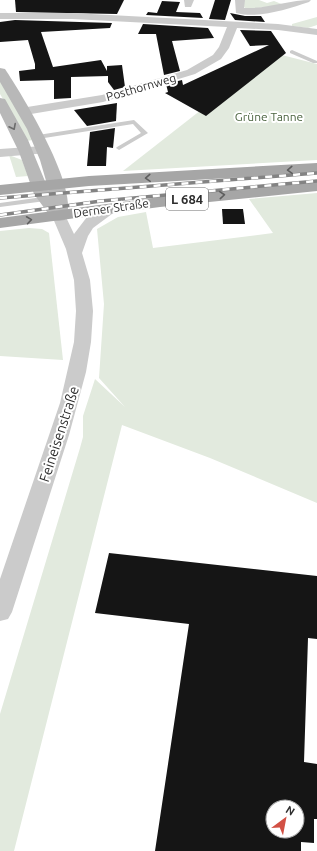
<svg xmlns="http://www.w3.org/2000/svg" width="317" height="851" viewBox="0 0 317 851" font-family="Ubuntu,sans-serif">
	<style>
		.green { fill: #e2eade }
		.building { fill: #151515; fill-rule: evenodd }
		.lines { fill: none; stroke-linecap: round; stroke-linejoin: round }
		.lane { fill: #cbcbcb; fill-rule: evenodd }
		.street { fill: #cbcbcb; fill-rule: evenodd }
		.secondary { fill: #b8b8b8; fill-rule: evenodd }
		.primary { fill: #a6a6a6; fill-rule: evenodd }
		.rail-casing { stroke: #838383; stroke-width: 3.5 }
		.rail { stroke: #fff; stroke-width: 2.5; stroke-dasharray: 7; stroke-linecap: butt }
		.oneway { stroke: #6c6c6c }
		.oneway2 { stroke: #5e5e5e }
		.labels { text-anchor: middle; dominant-baseline: central; stroke-width: 4; stroke-linejoin: round; paint-order: stroke }
		.far-street-label { font-size: 12px; fill: #2e2e2e; stroke: #fff }
		.far-park-label { font-size: 12px; fill: #4c6541; stroke: #fff }
		.shield { fill: #fff; stroke: #6d6d6d; stroke-width: 1 }
		.shield-label { font-size: 13px; font-weight: bold; fill: #2e2e2e }
		.street-label { font-size: 14px; fill: #2e2e2e; stroke: #fff }
	</style>
	<rect width="100%" height="100%" fill="#fff"/>
	<!-- green -->
	<g class="green">
		<path d="M244,0H259L267,3L274,1L284,5L247,9L242,6Z"/>
		<path d="M317,17V25L308,28L292,26V24Z"/>
		<path d="M274,53L317,64V160L123,171Z"/>
		<path d="M0,77L33,140L26,141L19,126L0,94Z"/>
		<path d="M9,155L22,160L28,176L16,177Z"/>
		<path d="M317,193V503L210,458L122,425L14,851H0V714L80,448L83,437V416L95,379L125,407L99,378L104,304L97,229L118,217L146,212L153,248L273,233L249,199Z"/>
		<path d="M29,228L42,229L49,233L63,360L0,356V231Z"/>
	</g>
	<!-- building -->
	<g class="building">
		<path d="M15,0H124L117,14L16,12Z"/>
		<path d="M215,0H231L225,20L209,19Z"/>
		<path d="M162,1L180,2L176,12L200,13L203,18L146,15L148,12L157,13Z"/>
		<path d="M230,13L245,16H261L265,22L235,20Z"/>
		<path d="M15,20L112,23L110,28L41,32L53,67L101,60L107,71V66L122,65L125,87L114,90L108,82V76L71,77V98L54,99V80L20,81L19,71L35,69V64L28,40L0,42V22Z"/>
		<path d="M143,24L208,28L214,38L172,41L180,71L164,75L156,34H138Z"/>
		<path d="M240,30L271,31L286,53L206,116L165,93L168,92L166,84L182,80L183,85L269,45L250,46Z"/>
		<path d="M117,103L116,121L87,126L74,110Z"/>
		<path d="M115,128L113,148L107,147L106,166H87L90,132Z"/>
		<path d="M222,209H243L245,224H223Z"/>
		<path d="M109,553L317,576V639L308,638L304,762L317,764V819H314V843L301,842V851H155L189,624L95,613ZM273,807H297V831H273Z"/>
	</g>
	<g class="lines">
		<!-- lane -->
		<g class="lane">
			<path d="M292,50L317,61V63H313L290,53V51Z"/>
			<path d="M134,120L148,133L119,150L116,148L117,147L141,133L133,124L38,139L35,137L38,135Z"/>
			<path d="M50,196L54,198L53,200L0,207V203Z"/>
		</g>
		<!-- street -->
		<g class="street">
			<path d="M184,0H194L191,7H185Z"/>
			<path d="M235,0H245L244,8C267,9 288,0 311,0L309,2C287,9 259,19 236,13Z"/>
			<path d="M0,13H72L278,24L317,29V35L278,30L237,28L229,48L221,59L195,74L103,102L25,115L19,111L21,108L102,95L187,70L213,55L219,47L227,27L72,19H0Z"/>
			<path d="M43,146L49,150L48,153L0,157V149Z"/>
			<path d="M113,204L118,205L120,208L93,228L88,236L82,253L90,280L93,311L91,342L86,372L69,435L12,612L8,619L0,621V579L60,403L74,342L76,311L74,280L66,249L52,216L54,213H64L74,234L87,217Z"/>
		</g>
		<!-- secondary -->
		<path class="secondary" d="M0,68L5,69C21,93 83,193 65,220L59,221L53,220L34,194L19,152L0,113V98L5,99L28,140L49,191L40,160L27,129L0,82Z"/>
		<!-- primary -->
		<g class="primary">
			<path d="M317,163V173L89,186L0,195V185L89,176Z"/>
			<path d="M317,181V191L160,207L0,228V218L160,197Z"/>
		</g>
		<!-- rail casing -->
		<g class="rail-casing">
			<g id="rail">
				<path d="M0,198L317,173"/>
				<path d="M0,215L101,201L317,181"/>
			</g>
		</g>
		<!-- rail -->
		<use href="#rail" class="rail"/>
	</g>
	<!-- one-way arrows -->
	<defs><path id="oneway-chevron" d="M-2-3.5L2.5 0L-2 3.5" fill="none" stroke-width="1.6" stroke-linecap="round" stroke-linejoin="round"/></defs>
	<use class="oneway" href="#oneway-chevron" transform="translate(13 127) rotate(63)"/>
	<g class="oneway2">
		<use href="#oneway-chevron" transform="translate(290 170) rotate(177)"/>
		<use href="#oneway-chevron" transform="translate(148 178) rotate(177)"/>
		<use href="#oneway-chevron" transform="translate(222 195) rotate(-5)"/>
		<use href="#oneway-chevron" transform="translate(29 220) rotate(-8)"/>
	</g>
	<g class="labels">
		<!-- far-street labels -->
		<g class="far-street-label">
			<text transform="translate(141 87) rotate(-16)">Posthornweg</text>
			<text transform="translate(111 208) rotate(-8)">Derner Straße</text>
		</g>
		<!-- far-park labels -->
		<g class="far-park-label">
			<text x="269" y="116">Grüne Tanne</text>
		</g>
		<!-- shield labels -->
		<rect class="shield" x="166" y="188" width="42" height="22" rx="3"/>
		<g class="shield-label">
			<text x="187" y="199">L 684</text>
		</g>
		<!-- street labels -->
		<g class="street-label">
			<text transform="translate(59 434) rotate(-72)">Feineisenstraße</text>
		</g>
	</g>
	<!-- north arrow -->
	<g transform="translate(285 819) rotate(32)"><circle r="19" fill="#ffffff" stroke="#ababab"/>
	<path d="M0-3L7 15L0 10L-7 15Z" fill="#d25044"/>
	<text y="-6" font-size="11" font-weight="bold" text-anchor="middle" fill="#2e2e2e">N</text>
	</g>
</svg>
